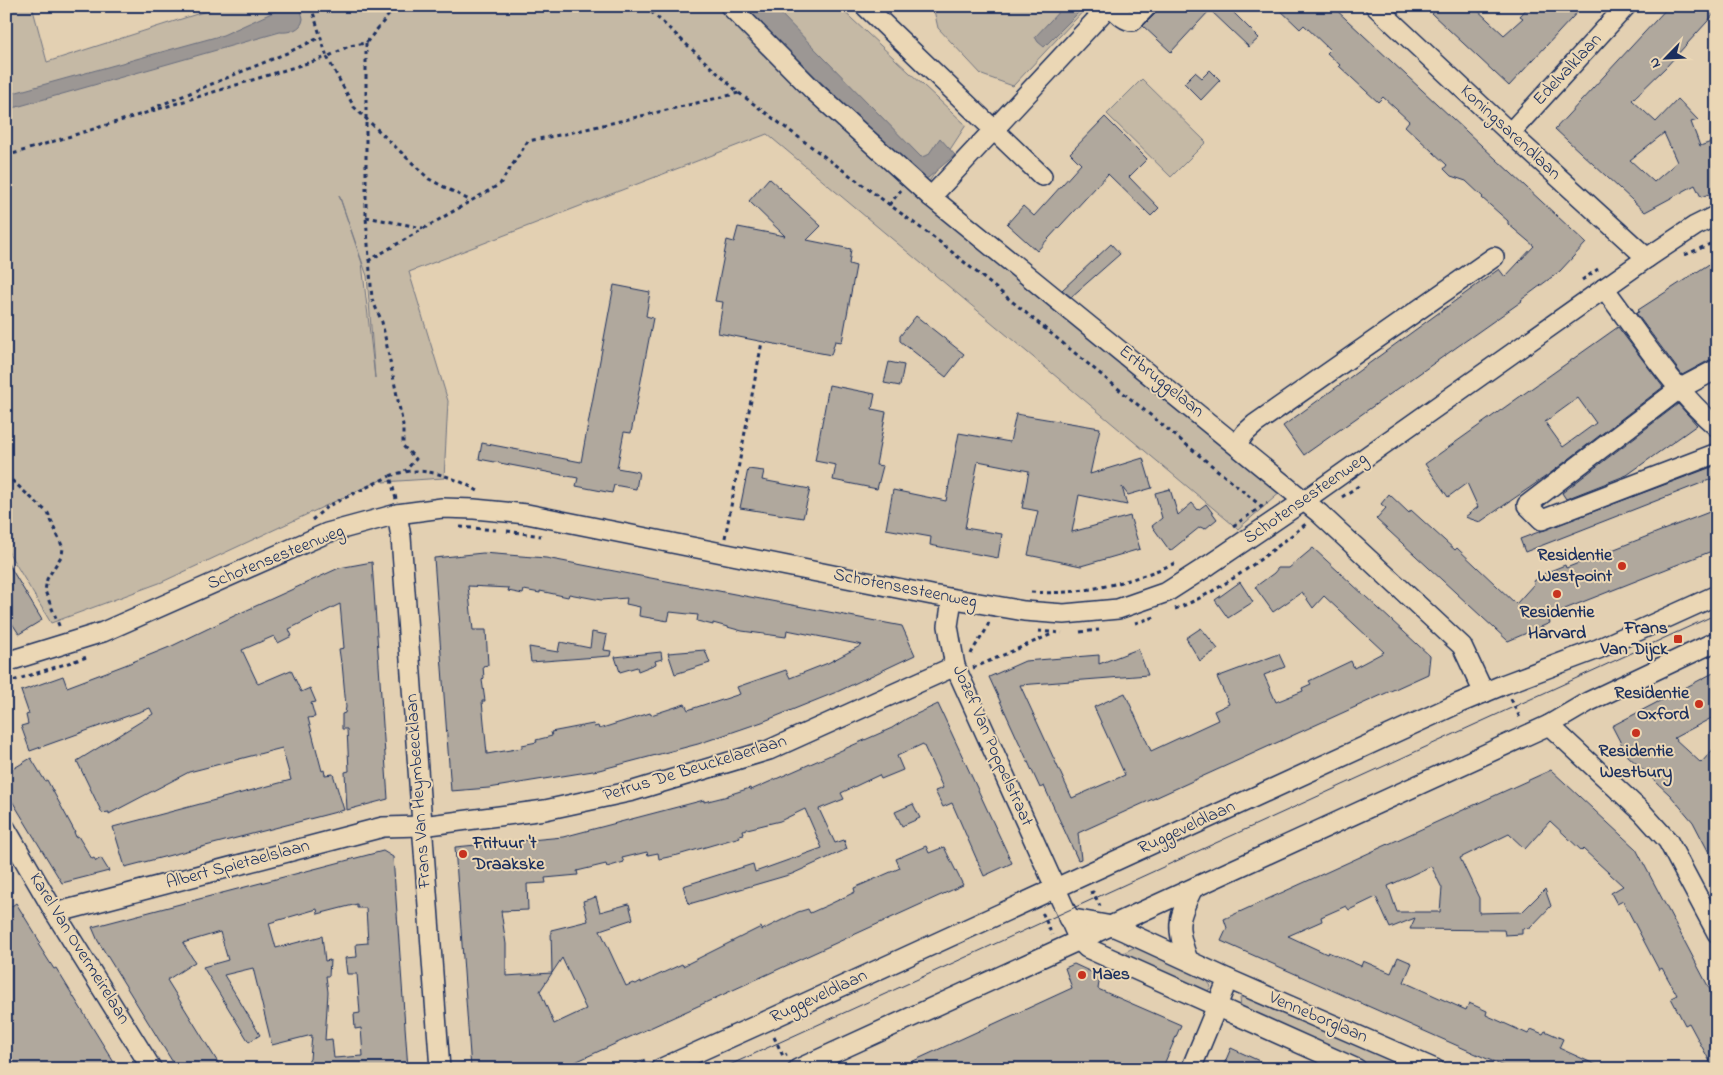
<svg xmlns="http://www.w3.org/2000/svg" width="1723" height="1075" viewBox="0 0 1723 1075" font-family="'Indie Flower',sans-serif">
	<style>
		.green { fill: #c5b9a5; stroke: #707482; fill-rule: evenodd }
		.water { fill: #9c9794; stroke: #686d7e }
		.building { fill: #b0a89d; stroke: #1b2f5e; fill-rule: evenodd }
		.lines { fill: none; stroke-linecap: round; stroke-linejoin: round }
		.minor-casing { stroke: #1b2f5e; stroke-width: 22 }
		.path { stroke: #1b2f5e; stroke-width: 3; stroke-dasharray: 4 4; stroke-linecap: butt }
		.minor { stroke: #ebd7b5; stroke-width: 19 }
		.tram { stroke: #1b2f5e; stroke-width: 1 }
		.poi-dot { fill: #c8321e; stroke: #ebd7b5; stroke-width: 2 }
		.labels { text-anchor: middle; dominant-baseline: central; stroke-width: 4; stroke-linejoin: round; paint-order: stroke }
		.street-label { font-size: 18px; fill: #1b2f5e; stroke: #ebd7b5 }
		.poi-label { font-size: 18px; font-weight: bold; fill: #1b2f5e; stroke: #ebd7b5; text-anchor: end }
	</style>
	<rect width="100%" height="100%" fill="#e3d0b2"/>
	<filter id="ink" filterUnits="userSpaceOnUse"><feTurbulence type="fractalNoise" baseFrequency=".02" numOctaves="2"/><feDisplacementMap in="SourceGraphic" scale="10" xChannelSelector="R" yChannelSelector="G"/><feConvolveMatrix kernelMatrix="1 2 1 2 8 2 1 2 1" color-interpolation-filters="sRGB"/></filter>
	<g filter="url(#ink)">
		<!-- green -->
		<g class="green">
			<path d="M6,6H32L47,62L222,6H838L966,125L921,194L1282,491L1238,529L767,134L409,272L448,401L444,478L383,482V479L162,582L51,623L6,548ZM339,195L367,276L375,378L362,263Z"/>
			<path d="M933,6H1088L1013,86L982,75L938,28Z"/>
			<path d="M1142,79L1206,142L1171,177L1107,114Z"/>
			<path d="M1135,947L1205,978L1211,986L1209,990L1203,992L1121,954Z"/>
			<path d="M1247,997L1252,999L1412,1069H1377L1244,1010L1241,1007L1240,998Z"/>
		</g>
		<!-- water -->
		<g class="water">
			<path d="M279,6H299C300,10 303,15 303,19C302,30 288,33 280,32L6,110V95L223,35L278,10Z"/>
			<path d="M744,6H773L921,157L928,155L940,138L955,155L928,178L923,179L915,175Z"/>
			<path d="M1064,6H1085L1044,47L1038,42L1035,37Z"/>
		</g>
		<!-- building -->
		<g class="building">
			<path d="M1158,6H1227L1259,38L1249,47L1210,10L1171,52L1143,26L1155,14Z"/>
			<path d="M1276,6H1332L1586,243L1560,271L1521,300L1522,301L1304,455L1283,426L1499,269L1505,277L1534,246L1508,224V221L1482,198L1483,197L1466,181L1451,176L1444,169L1447,165L1405,126L1409,121L1383,97L1378,102L1339,66L1340,65L1327,53L1330,50L1304,25L1300,29Z"/>
			<path d="M1440,6H1473L1504,35L1523,18L1520,16L1529,6H1583L1509,86L1432,14Z"/>
			<path d="M1669,6H1717V11L1666,67L1632,100L1656,122L1678,99L1698,120L1691,122L1700,146L1717,140V191L1701,197L1695,185L1645,212L1555,129ZM1664,133L1677,162L1654,182L1630,160Z"/>
			<path d="M1210,70L1220,80L1201,100L1184,83L1195,72L1202,78Z"/>
			<path d="M1105,117L1147,159L1129,177L1159,208L1151,216L1108,174L1037,251L1007,224L1023,206L1034,216L1081,164L1070,153Z"/>
			<path d="M769,178L821,226L807,240L851,249L849,264L856,266L842,342L835,341L831,355L718,333L723,302L715,301L727,240L734,242L738,227L785,236L749,201Z"/>
			<path d="M1111,244L1120,254L1071,297L1062,290Z"/>
			<path d="M1717,259V356L1682,375L1636,313L1639,312L1638,310Z"/>
			<path d="M614,285L650,292L646,316L653,318L631,433L624,432L617,468L639,472L636,489L614,485L612,493L576,486L578,478L479,459L482,443L581,462Z"/>
			<path d="M916,316L964,354L946,377L900,341V336Z"/>
			<path d="M1618,327L1663,387L1548,475L1480,522L1465,517L1478,507L1467,483L1448,497L1425,464ZM1578,398L1596,423L1563,447L1545,422Z"/>
			<path d="M889,362L904,365L900,386L884,383Z"/>
			<path d="M829,385L875,394L872,409L886,412L876,465L883,466L877,489L833,480L836,465L815,461Z"/>
			<path d="M1678,404L1697,425L1627,475L1566,499L1562,493Z"/>
			<path d="M1016,414L1100,428L1090,474L1143,458L1152,488L1128,495L1122,487L1127,505L1079,495L1072,532L1130,516L1140,549L1081,566L1028,555L1038,511L1022,508L1029,471L978,461L965,528L1002,534L998,558L930,545L931,537L886,529L893,490L946,501L959,433L1010,442Z"/>
			<path d="M1717,465V477L1525,552L1520,539Z"/>
			<path d="M748,469L764,471L762,480L810,489L803,518L740,508Z"/>
			<path d="M1170,489L1178,515L1192,503L1198,510L1206,504L1217,519L1205,529L1200,527L1170,551L1152,526L1162,518L1155,493Z"/>
			<path d="M1389,494L1409,513L1411,510L1455,550L1457,548L1516,604L1534,584L1533,581L1540,578L1545,573L1565,565L1566,568L1717,509V549L1547,616L1550,623L1508,641L1376,519L1386,508L1381,504Z"/>
			<path d="M1313,548L1430,656L1428,674L1078,833L1081,859L1078,860L1044,786L1040,788L989,677L1025,661L1099,655V664L1138,649L1148,675L1020,685L1072,798L1125,775L1094,707L1125,693L1151,751L1218,720L1214,711L1229,704L1217,677L1279,654L1285,667L1264,675L1276,702L1303,691L1302,688L1311,684L1309,681L1351,661L1354,668L1384,652L1324,596L1313,608L1302,592L1273,612L1255,587L1274,573L1278,568H1289Z"/>
			<path d="M483,553L546,558L902,626L915,655L839,691L762,722L698,744L599,770L489,788L451,791L434,558ZM468,586L509,588L508,591L523,594L524,590L540,593V591L568,597L569,594L601,600L627,598L626,604L640,607L639,616L668,621L670,612L698,615L697,621L713,625V623L742,631L786,637L787,630L862,645L828,663L790,678L786,670L737,687L740,694L710,704L709,703L688,710L685,704L651,715L650,713L599,729L598,726L594,727L593,724L551,732L552,736L536,740L537,742L522,745V748L487,754L482,701H485L482,680L484,678L483,666L488,665L486,630H473Z"/>
			<path d="M6,560L42,620L19,634L6,614Z"/>
			<path d="M372,562L388,799L347,810L345,772L349,771L347,729H342V714L345,713L346,707L342,663H341L339,649L344,648L340,604L289,629L292,636L278,643L274,636L242,650L258,684L291,670L301,692L310,688L316,702L311,703L315,717L308,718L322,771L324,770L325,775L333,774L344,810L125,867L113,827L291,780L282,748L189,772L109,814V812L102,813L77,761L153,714L150,708L30,751L21,726L28,724L26,715L29,714L21,691L63,676L67,687L125,665L172,646L234,616L339,568Z"/>
			<path d="M1240,582L1253,602L1228,618L1215,600Z"/>
			<path d="M1201,628L1218,649L1200,661L1186,638Z"/>
			<path d="M592,632L607,635L604,650L611,651L610,656L531,662L529,647L558,652L560,642L590,648Z"/>
			<path d="M705,650L710,663L675,674L668,653Z"/>
			<path d="M661,652L662,659L655,661L656,664L638,671L637,667L620,672L615,657Z"/>
			<path d="M1717,671V715L1674,738L1701,763L1717,745V868L1693,822L1670,795L1627,755L1612,726Z"/>
			<path d="M938,704L1012,863L984,876L952,803L943,807L935,791L943,788L923,744L897,756L903,770L881,779L879,775L841,793L844,799L819,809L835,843L844,840L847,849L792,874L689,904L683,886L753,864L755,872L822,848L805,809L780,821L743,830L744,834L739,835L740,837L678,855L659,859L658,853L648,855L647,852L622,858L624,862L607,867L606,864L577,871L578,875L545,878L546,883L527,884L528,910L501,911L506,944V976L552,973L540,991L554,1024L586,1009L562,958L552,973L551,930L588,921L583,901L596,897L600,912L629,904L633,919L600,930L626,986L633,983L636,984L641,981V983L682,964L683,966L761,927L762,930L798,912L808,909L810,913L828,905L855,892L854,888L900,868L896,859L926,846L929,853L944,847L963,885L560,1069H471L455,847L563,837L704,800V802L728,796V795L750,788L751,790L892,728L906,719Z"/>
			<path d="M31,758L45,781L47,780L75,832H74L76,837L78,836L92,859L94,858L96,861L101,858L109,871L62,883L6,791V773Z"/>
			<path d="M1551,770L1636,849L1717,1003V1069H1714L1689,1023L1685,1025L1671,998L1677,995L1662,968L1659,970L1623,901L1617,904L1611,893L1623,886L1583,849L1582,851L1550,821L1525,849L1509,834L1460,858L1479,898V913L1522,912L1545,889L1551,906L1530,928L1522,929V934L1505,935L1504,930L1410,929L1415,918L1390,928L1376,897L1349,910L1346,906L1321,917L1322,921L1288,936L1327,954L1328,952L1361,966L1363,961L1391,973L1398,957L1412,963L1404,982L1466,1010L1469,1003L1487,1011L1486,1015L1528,1034L1531,1029L1543,1034L1545,1031L1563,1039L1559,1048L1605,1069H1510L1221,941L1227,928L1224,919ZM1431,866L1442,888L1440,912H1397L1388,886Z"/>
			<path d="M913,804L920,818L902,826L895,812Z"/>
			<path d="M383,851L393,857L408,1069H303L310,1059L312,1035L272,1045L253,968L224,975L260,1035L249,1042L203,967L228,960L220,932L183,943L195,962L167,980L222,1069H177L98,941L92,927ZM357,904V908H366L368,943L356,944L357,957L345,958L347,974H357L360,1013L354,1014L355,1029L361,1028L363,1056L334,1058L332,1039L325,1040L328,992L326,976H329L330,960L325,961L322,936L276,948L269,923L317,909L318,914Z"/>
			<path d="M16,903L40,942L38,944L54,969L56,968L118,1069H6V910Z"/>
			<path d="M1074,964L1100,976L1098,989L1181,1025L1162,1069H896L1072,988L1065,968Z"/>
			<path d="M1231,1048L1277,1069H1222Z"/>
		</g>
		<g class="lines">
			<!-- minor casing -->
			<g class="minor-casing">
				<g id="minor">
					<path d="M730,6L814,91L931,197L1319,513L1462,646L1484,693"/>
					<path d="M865,6L1042,176"/>
					<path d="M1111,6C1117,12 1124,21 1133,21L1147,6"/>
					<path d="M1375,6L1510,133L1647,258"/>
					<path d="M1510,133L1626,6"/>
					<path d="M931,197L1109,6"/>
					<path d="M1604,288C1638,333 1674,391 1717,427"/>
					<path d="M1717,369L1679,389L1527,505L1542,520L1717,453"/>
					<path d="M1237,444L1245,433L1255,424L1494,257"/>
					<path d="M397,514L401,537L440,1069"/>
					<path d="M952,599L948,626L955,666L1079,940L1087,948L1357,1069"/>
					<path d="M6,662L103,632L327,533L397,514L442,508L474,509L527,514L932,595L1024,611L1064,614L1118,609L1167,592L1209,565L1305,500L1647,258L1695,226L1717,215"/>
					<path d="M1549,725L1643,813L1668,841L1717,933"/>
					<path d="M6,829L55,913L152,1069"/>
					<path d="M55,913L383,827L422,826L545,810L633,791L769,750L955,666"/>
					<path d="M1068,918L1112,926L1126,932L1228,979L1435,1069"/>
					<path d="M1188,960C1176,927 1177,921 1192,890"/>
					<path d="M660,1069L762,1023L1457,704L1505,684L1598,649L1717,595"/>
					<path d="M798,1069L1549,725L1588,702L1717,641"/>
					<path d="M1191,1069L1228,979"/>
				</g>
			</g>
			<!-- path -->
			<g class="path">
				<path d="M311,6L327,57L349,46L366,43L396,6"/>
				<path d="M645,6L739,93L941,243L1261,506"/>
				<path d="M366,43V217L372,299L382,322L403,425V446L416,459L405,471"/>
				<path d="M151,109L287,53L321,37"/>
				<path d="M6,156L327,57L354,107L429,179L471,201"/>
				<path d="M889,205L901,190"/>
				<path d="M366,217L423,228"/>
				<path d="M1685,255L1717,241"/>
				<path d="M368,261L500,184L528,141L565,134L739,93"/>
				<path d="M1582,280L1598,269"/>
				<path d="M6,475L48,513L63,548L62,555L47,579L45,591L60,628"/>
				<path d="M1342,497L1360,485"/>
				<path d="M396,499L390,476C419,464 453,476 478,491"/>
				<path d="M312,520L328,506L390,476"/>
				<path d="M1233,526L1267,503"/>
				<path d="M460,527L496,530"/>
				<path d="M507,531L541,536"/>
				<path d="M725,538L762,342"/>
				<path d="M1031,592C1082,596 1131,582 1178,562"/>
				<path d="M1175,609C1219,593 1270,553 1307,523"/>
				<path d="M1135,623L1155,617"/>
				<path d="M1038,631L1062,633"/>
				<path d="M1080,632L1099,630"/>
				<path d="M971,654C976,642 988,632 989,620"/>
				<path d="M973,668L1052,634"/>
				<path d="M6,683L87,657"/>
				<path d="M1511,699L1520,718L1522,719"/>
				<path d="M1090,893L1093,892L1100,906"/>
				<path d="M1042,915L1043,914L1052,935"/>
				<path d="M774,1037L783,1056L787,1054"/>
				<path d="M627,1069L645,1060"/>
			</g>
			<!-- minor -->
			<use href="#minor" class="minor"/>
			<!-- tram -->
			<path class="tram" d="M721,1069L1717,614"/>
		</g>
	</g>
	<!-- markers -->
	<g class="poi-dot">
		<circle cx="1622" cy="566" r="5"/>
		<circle cx="1557" cy="594" r="5"/>
		<rect x="1673" y="634" width="10" height="10" rx="2.5"/>
		<circle cx="1699" cy="704" r="5"/>
		<circle cx="1636" cy="733" r="5"/>
		<circle cx="463" cy="854" r="5"/>
		<circle cx="1082" cy="975" r="5"/>
	</g>
	<g class="labels">
		<!-- street labels -->
		<g class="street-label">
			<text transform="translate(1568 70) rotate(-47)">Edelvalklaan</text>
			<text transform="translate(1510 133) rotate(43)">Koningsarendlaan</text>
			<text transform="translate(1161 382) rotate(39)">Ertbruggelaan</text>
			<text transform="translate(1306 499) rotate(-35)">Schotensesteenweg</text>
			<text transform="translate(276 558) rotate(-22)">Schotensesteenweg</text>
			<text transform="translate(905 589) rotate(11)">Schotensesteenweg</text>
			<text transform="translate(992 746) rotate(66)">Jozef Van Poppelstraat</text>
			<text transform="translate(695 769) rotate(-17)">Petrus De Beuckelaerlaan</text>
			<text transform="translate(419 791) rotate(-94)">Frans Van Heymbeecklaan</text>
			<text transform="translate(1187 828) rotate(-25)">Ruggeveldlaan</text>
			<text transform="translate(238 865) rotate(-15)">Albert Spietaelslaan</text>
			<text transform="translate(79 949) rotate(58)">Karel Van Overmeirelaan</text>
			<text transform="translate(819 997) rotate(-25)">Ruggeveldlaan</text>
			<text transform="translate(1318 1018) rotate(23)">Venneborglaan</text>
		</g>
		<!-- poi labels -->
		<g class="poi-label">
			<text x="1612" y="556">Residentie<tspan x="1612" dy="21">Westpoint</tspan></text>
			<text x="1557" y="613" text-anchor="middle">Residentie<tspan x="1557" dy="21">Harvard</tspan></text>
			<text x="1668" y="629">Frans<tspan x="1668" dy="21">Van Dijck</tspan></text>
			<text x="1689" y="694">Residentie<tspan x="1689" dy="21">Oxford</tspan></text>
			<text x="1636" y="752" text-anchor="middle">Residentie<tspan x="1636" dy="21">Westbury</tspan></text>
			<text x="473" y="844" text-anchor="start">Frituur 't<tspan x="473" dy="21">Draakske</tspan></text>
			<text x="1092" y="975" text-anchor="start">Maes</text>
		</g>
	</g>
	<!-- margin -->
	<rect width="1723" height="1075" fill="none" stroke="#ebd7b5" stroke-width="25"/>
	<rect x="12" y="12" width="1698" height="1050" fill="none" stroke="#1b2f5e" stroke-width="2" filter="url(#ink)"/>
	<!-- north arrow -->
	<g transform="translate(1666 58) rotate(246)" stroke="#ebd7b5" stroke-width="4" paint-order="stroke">
	<path d="M0-4L9 19L0 12L-9 19Z" fill="#1b2f5e"/>
	<text y="-8" font-size="14" font-weight="bold" text-anchor="middle" fill="#1b2f5e">N</text>
	</g>
</svg>
